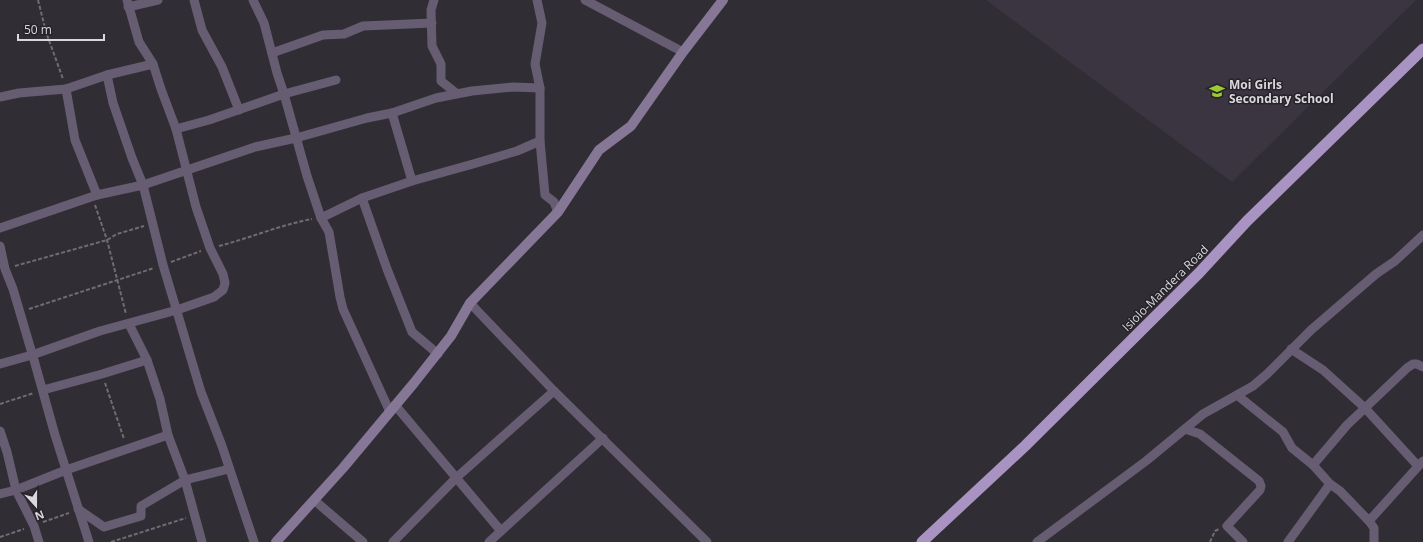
<svg xmlns="http://www.w3.org/2000/svg" width="1423" height="542" viewBox="0 0 1423 542" font-family="'Open Sans',sans-serif">
	<style>
		.built { fill: #3b3542 }
		.lines { fill: none; stroke-linecap: round; stroke-linejoin: round }
		.path { stroke: #6f6c72; stroke-width: 2; stroke-dasharray: 4 2; stroke-linecap: butt }
		.minor { stroke: #675d72; stroke-width: 9 }
		.secondary { stroke: #867797; stroke-width: 10 }
		.trunk { stroke: #a993c2; stroke-width: 11 }
		.labels { text-anchor: middle; dominant-baseline: central; stroke-width: 3; stroke-linejoin: round; paint-order: stroke }
		.poi-label { font-size: 12px; font-weight: bold; fill: #dad8dd; stroke: #26232a; text-anchor: start }
		.street-label { font-size: 12px; fill: #dad8dd; stroke: #26232a }
	</style>
	<rect width="100%" height="100%" fill="#302d34"/>
	<!-- built -->
	<path class="built" d="M986,0H1416L1232,182Z"/>
	<g class="lines">
		<!-- path -->
		<g class="path">
			<path d="M38,0L46,32L63,79"/>
			<path d="M95,205L107,240L126,314"/>
			<path d="M219,246C250,238 280,225 312,219"/>
			<path d="M171,262L201,251"/>
			<path d="M15,266L107,240L117,234L144,226"/>
			<path d="M29,309L154,268"/>
			<path d="M105,383L124,439"/>
			<path d="M0,404L34,393"/>
			<path d="M43,522L69,513"/>
			<path d="M0,537L24,529"/>
			<path d="M111,542L186,518"/>
			<path d="M1210,542L1215,531L1219,529"/>
		</g>
		<!-- minor -->
		<g class="minor">
			<path d="M194,0L202,30L222,67L239,110"/>
			<path d="M253,0L264,23L277,73L284,94L307,176L321,218L329,232L340,297L343,309L390,412"/>
			<path d="M434,0L431,10L432,46L441,64V81L456,93"/>
			<path d="M537,0L542,23L535,64L540,88V141L545,195L554,202L558,212"/>
			<path d="M585,0L683,52"/>
			<path d="M128,7L158,0"/>
			<path d="M272,53L323,35L344,34L363,26L432,23"/>
			<path d="M107,75L113,103L132,158L143,185L163,265L201,392L222,446L254,542"/>
			<path d="M66,89L75,140L97,195"/>
			<path d="M0,97L19,93L66,89L107,75L153,64"/>
			<path d="M392,113L412,181"/>
			<path d="M176,129L209,120L284,94L336,80"/>
			<path d="M362,198L387,269L412,332L438,354"/>
			<path d="M321,218L362,198L412,181L473,164L517,151L540,141"/>
			<path d="M0,228L97,195L143,185L255,147L296,138L367,118L392,113L436,98L472,91L513,87L540,88"/>
			<path d="M0,246L5,269L13,289L34,360L55,435L89,542"/>
			<path d="M470,303L554,391L707,542"/>
			<path d="M129,324L147,360L160,399L168,435L185,480L202,542"/>
			<path d="M1291,349L1323,370L1365,408L1347,425L1313,465"/>
			<path d="M0,364L32,355L100,331L177,310L214,297L223,290L225,283L223,274L210,248L196,207L176,129L161,89L153,64L139,42L127,0"/>
			<path d="M43,390L102,374L147,360"/>
			<path d="M1237,395L1283,432L1292,448L1313,465L1330,484L1340,491L1369,521L1374,528V542"/>
			<path d="M395,405L501,531"/>
			<path d="M1185,429L1200,434L1259,481L1261,486L1260,490L1227,526L1243,542"/>
			<path d="M0,431L7,452L16,490L34,526L39,542"/>
			<path d="M1418,466L1365,408L1407,368L1413,364H1417L1423,367"/>
			<path d="M0,494L16,490L66,470L168,435"/>
			<path d="M314,500L363,542"/>
			<path d="M78,509L104,527L141,516V506L185,480L229,469"/>
			<path d="M1369,521L1423,461"/>
			<path d="M393,542L456,478L554,391"/>
			<path d="M489,542L603,438"/>
			<path d="M1037,542L1146,461L1203,414L1253,386L1267,374L1311,330L1376,274L1395,261L1423,235"/>
			<path d="M1288,542L1330,484"/>
		</g>
		<!-- secondary -->
		<path class="secondary" d="M276,542L343,468L414,383L451,336L470,303L558,212L599,150L631,126L683,52L723,0"/>
		<!-- trunk -->
		<path class="trunk" d="M922,542L1025,446L1199,273L1247,221L1423,49"/>
	</g>
	<!-- icons -->
	<defs>
		<g id="school-bare" transform="scale(1.2)"><path d="M0-5L7-2L0 1L-7-2ZM-4 1L0 2.5L4 1V4Q0 6-4 4Z" fill="#9bcb33" stroke="#26232a" stroke-width="2.5" paint-order="stroke"/></g>
	</defs>
	<g fill-rule="evenodd">
		<use href="#school-bare" x="1217" y="91"/>
	</g>
	<g class="labels">
		<!-- poi labels -->
		<g class="poi-label">
			<text x="1229" y="84">Moi Girls<tspan x="1229" dy="14">Secondary School</tspan></text>
		</g>
		<!-- street labels -->
		<g class="street-label">
			<text transform="translate(1165 288) rotate(-45)">Isiolo-Mandera Road</text>
		</g>
	</g>
	<!-- north arrow -->
	<g transform="translate(36 506) rotate(159)" stroke="#26232a" stroke-width="3" paint-order="stroke">
	<path d="M0-3L7 15L0 10L-7 15Z" fill="#dad8dd"/>
	<text y="-6" font-size="11" font-weight="bold" text-anchor="middle" fill="#dad8dd">N</text>
	</g>
	<!-- scale -->
	<path d="M18 34v6h86v-6" fill="none" stroke="#dad8dd" stroke-width="2"/>
	<text x="24" y="34" font-size="12" fill="#dad8dd" stroke="#26232a" stroke-width="3" paint-order="stroke">50 m</text>
</svg>
